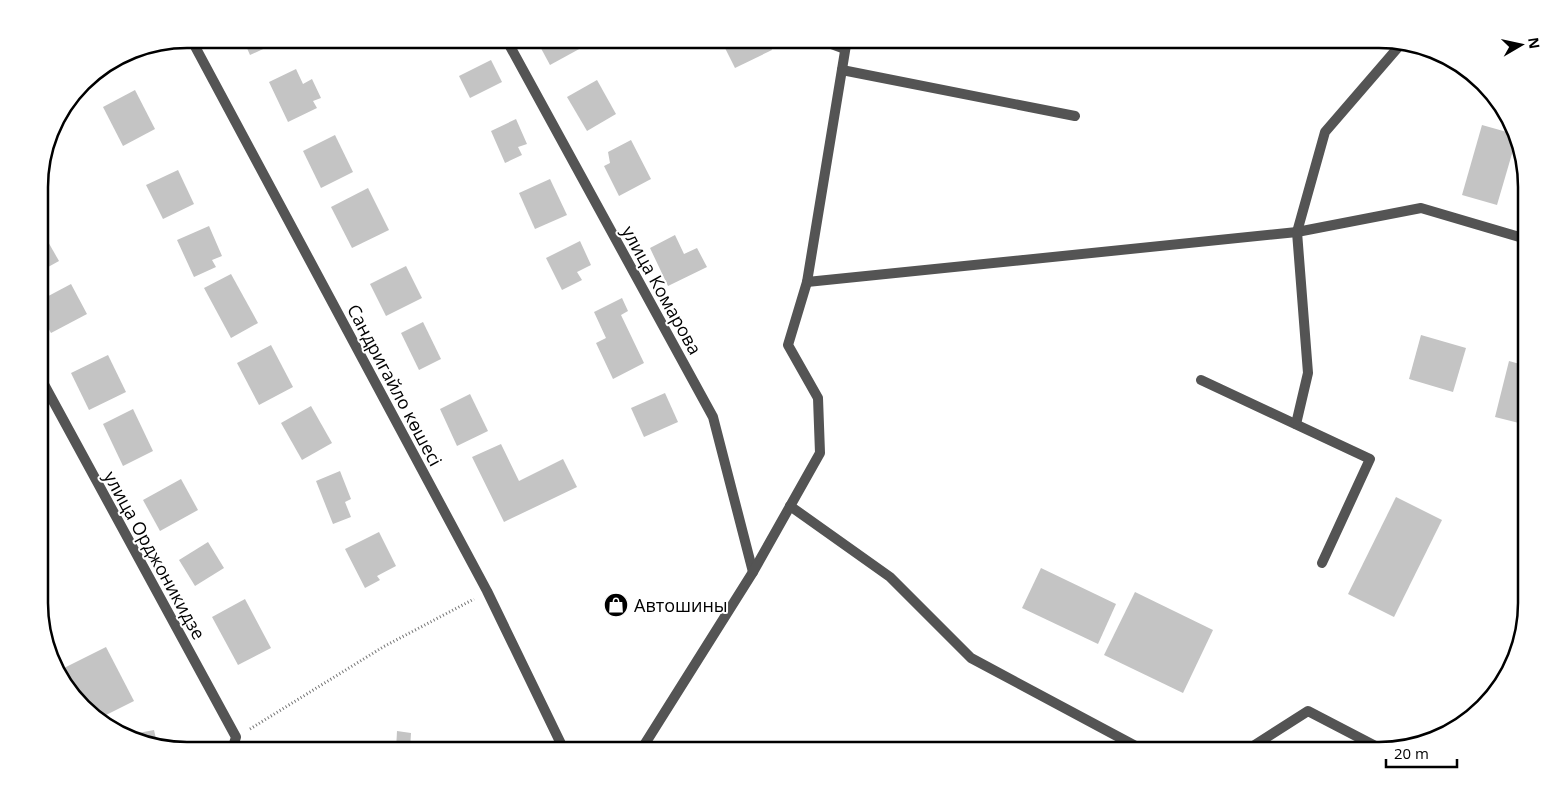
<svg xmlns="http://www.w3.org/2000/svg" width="1566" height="789" viewBox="0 0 1566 789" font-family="'Open Sans',sans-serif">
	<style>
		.building { fill: #c4c4c4 }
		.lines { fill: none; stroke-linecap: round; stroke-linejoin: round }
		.path { stroke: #767676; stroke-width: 3; stroke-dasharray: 1 2.5; stroke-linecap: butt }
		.service { stroke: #545454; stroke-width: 10 }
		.tertiary { stroke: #545454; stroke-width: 10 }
		.labels { text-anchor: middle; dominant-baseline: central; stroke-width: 4; stroke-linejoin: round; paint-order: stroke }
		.street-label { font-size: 18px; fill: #000; stroke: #fff }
		.poi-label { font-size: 18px; fill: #000; stroke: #fff; text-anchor: start }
		.rim { fill: none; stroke: #000; stroke-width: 2.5 }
	</style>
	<rect width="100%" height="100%" fill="#fff"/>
	<!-- building -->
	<g class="building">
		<path d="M243,39H285L250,55Z"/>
		<path d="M536,39H590L592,42L550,65Z"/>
		<path d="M733,39H767L772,50L735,68L723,44Z"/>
		<path d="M491,60L502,82L470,98L459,76Z"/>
		<path d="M296,69L303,84L312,79L321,98L313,101L317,108L288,122L269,82Z"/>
		<path d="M597,80L616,114L587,131L567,97Z"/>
		<path d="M135,90L155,129L123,146L103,107Z"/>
		<path d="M516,119L527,144L518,147L522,155L505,163L491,131Z"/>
		<path d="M1482,125L1514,134L1516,140L1497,205L1462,195Z"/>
		<path d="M335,135L353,172L321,188L303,151Z"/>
		<path d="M631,140L651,179L619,196L604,166L610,163L608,152Z"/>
		<path d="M178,170L194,204L163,219L146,185Z"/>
		<path d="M550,179L567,215L535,229L519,193Z"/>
		<path d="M368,188L389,230L352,248L331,207Z"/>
		<path d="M39,226L59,261L39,272Z"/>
		<path d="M209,226L222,256L212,260L216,267L194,277L177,240Z"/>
		<path d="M675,235L684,254L697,248L707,267L668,286L650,248Z"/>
		<path d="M580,241L591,265L577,272L582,280L562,290L546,258Z"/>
		<path d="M406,266L422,298L386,316L370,284Z"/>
		<path d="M231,274L258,323L231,338L204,288Z"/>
		<path d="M71,284L87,314L51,333L39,312V301Z"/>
		<path d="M622,298L628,311L621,315L644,363L613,379L596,343L606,338L594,312Z"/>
		<path d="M423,322L441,359L419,370L401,333Z"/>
		<path d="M1421,335L1466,348L1453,392L1409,379Z"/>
		<path d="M271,345L293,387L259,405L237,363Z"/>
		<path d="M108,355L126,392L89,410L71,373Z"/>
		<path d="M1509,361L1527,366V425L1495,417Z"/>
		<path d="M665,393L678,422L644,437L631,408Z"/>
		<path d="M470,394L488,431L457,446L440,409Z"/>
		<path d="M311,406L332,443L302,460L281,423Z"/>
		<path d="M133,409L153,451L123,466L103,424Z"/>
		<path d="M501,444L519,481L563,459L577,487L504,522L472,457Z"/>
		<path d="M340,471L351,499L345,502L351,517L333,524L316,481Z"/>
		<path d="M181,479L198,510L160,531L143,500Z"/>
		<path d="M1396,497L1442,520L1394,617L1348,594Z"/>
		<path d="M379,532L396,566L377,576L380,580L365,588L345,549Z"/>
		<path d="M208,542L224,568L195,586L179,560Z"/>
		<path d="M1041,568L1116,604L1098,644L1022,608Z"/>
		<path d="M1135,592L1213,630L1183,693L1104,655Z"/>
		<path d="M245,599L271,648L238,665L212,617Z"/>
		<path d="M106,647L134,701L100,718L69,692L60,670Z"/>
		<path d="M154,730L157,743L133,738V734Z"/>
		<path d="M397,731L411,733L410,750H396Z"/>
	</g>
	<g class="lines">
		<!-- path -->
		<path class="path" d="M250,729L383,647L474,599"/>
		<!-- service -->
		<g class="service">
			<path d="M506,39L713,417L753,572"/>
			<path d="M818,39L845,49"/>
			<path d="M842,70L1075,116"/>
			<path d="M807,282L1297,232L1421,208L1526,239"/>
			<path d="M40,377L236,737L232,750"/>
			<path d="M1201,380L1370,459L1322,563"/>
			<path d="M1296,424L1308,373L1297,232L1325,132L1401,44"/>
			<path d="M790,506L890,577L971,658L1143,750"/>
			<path d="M641,750L753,572L820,453L818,398L788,345L807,282L847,39"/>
			<path d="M1247,750L1308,711L1383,750"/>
		</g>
		<!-- tertiary -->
		<path class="tertiary" d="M191,39L487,591L564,750"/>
	</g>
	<!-- icons -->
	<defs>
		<g id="shop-disc" transform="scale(1.25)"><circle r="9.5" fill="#000" stroke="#fff"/><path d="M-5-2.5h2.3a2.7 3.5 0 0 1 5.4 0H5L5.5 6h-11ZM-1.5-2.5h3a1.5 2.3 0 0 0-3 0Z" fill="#fff"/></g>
	</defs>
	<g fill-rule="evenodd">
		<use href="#shop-disc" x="616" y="605"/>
	</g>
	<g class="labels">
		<!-- street labels -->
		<g class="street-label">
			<text transform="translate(662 290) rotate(61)">улица Комарова</text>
			<text transform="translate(395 385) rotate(62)">Сандригайло көшесі</text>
			<text transform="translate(155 555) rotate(61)">улица Орджоникидзе</text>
		</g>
		<!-- poi labels -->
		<g class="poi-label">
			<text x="634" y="605">Автошины</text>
		</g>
	</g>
	<!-- crop -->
	<path d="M0 0H1566V789H0ZM187 48H1379A139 139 0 0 1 1518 187V603A139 139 0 0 1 1379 742H187A139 139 0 0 1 48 603V187A139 139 0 0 1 187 48Z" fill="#fff" fill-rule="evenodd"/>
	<path class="rim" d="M187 48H1379A139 139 0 0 1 1518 187V603A139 139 0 0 1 1379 742H187A139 139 0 0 1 48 603V187A139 139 0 0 1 187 48Z"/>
	<!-- north arrow -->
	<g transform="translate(1521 45) rotate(81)" stroke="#ffffff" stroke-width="4" paint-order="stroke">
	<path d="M0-4L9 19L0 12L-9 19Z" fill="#000000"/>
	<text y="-8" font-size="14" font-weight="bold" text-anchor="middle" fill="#000000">N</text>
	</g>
	<!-- scale -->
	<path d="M1386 759v8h71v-8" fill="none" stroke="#000000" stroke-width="2.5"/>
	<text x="1394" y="759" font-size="15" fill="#000000" stroke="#ffffff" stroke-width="4" paint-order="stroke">20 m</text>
</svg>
